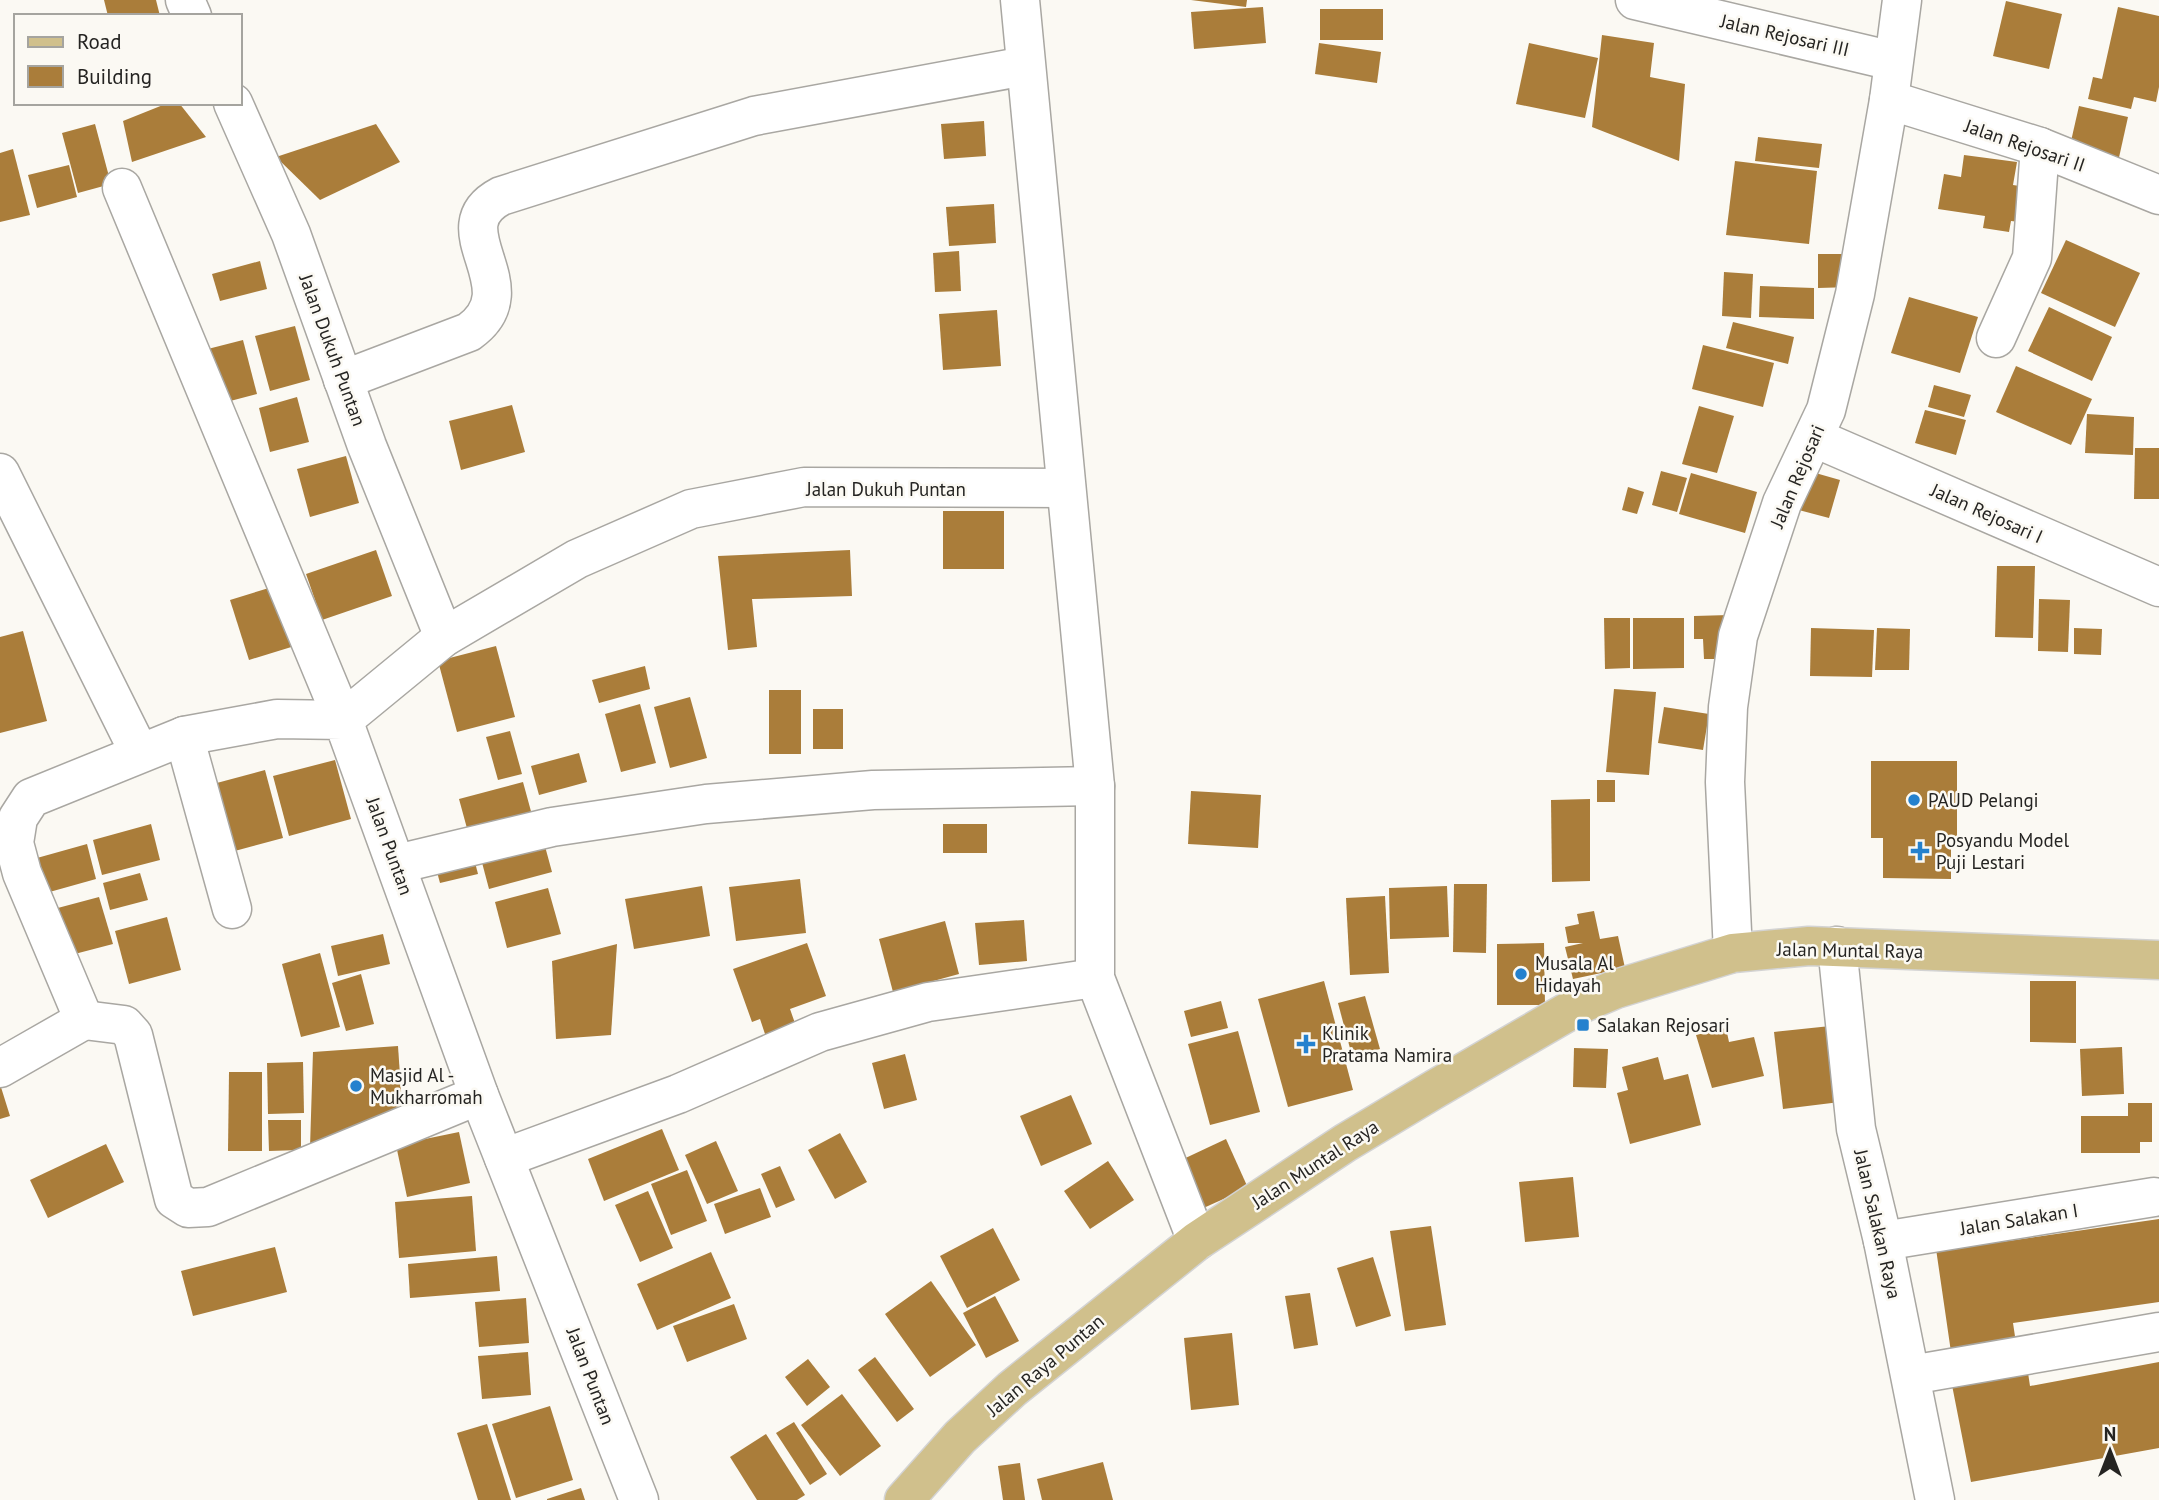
<svg xmlns="http://www.w3.org/2000/svg" width="2159" height="1500" viewBox="0 0 2159 1500" font-family="'PT Sans',sans-serif">
	<style>
		.building { fill: #aa7d3a }
		.lines { fill: none; stroke-linecap: round; stroke-linejoin: round }
		.minor-casing { stroke: #a9a7a2; stroke-width: 41 }
		.major-casing { stroke: #d3d3d3; stroke-width: 41 }
		.minor { stroke: #fff; stroke-width: 38 }
		.major { stroke: #d0c08c; stroke-width: 38 }
		.poi-dot { fill: #2481ce; stroke: #fbf9f3; stroke-width: 2.5 }
		.labels { text-anchor: middle; dominant-baseline: central; stroke-width: 5; stroke-linejoin: round; paint-order: stroke }
		.street-label { font-size: 19px; fill: #252422; stroke: #fbf9f3 }
		.poi-label { font-size: 19px; fill: #252422; stroke: #fbf9f3; text-anchor: start }
	</style>
	<rect width="100%" height="100%" fill="#fbf9f3"/>
	<!-- building -->
	<g class="building">
		<path d="M104,0H156L160,16H108Z"/>
		<path d="M1191,0H1247L1246,7Z"/>
		<path d="M2006,1L2062,14L2049,69L1993,56Z"/>
		<path d="M1263,7L1266,43L1194,49L1191,12Z"/>
		<path d="M2118,7L2159,16V87L2156,102L2134,97L2131,109L2088,99L2093,77L2102,79Z"/>
		<rect x="1320" y="9" width="63" height="31"/>
		<path d="M1602,35L1654,43L1650,77L1685,84L1679,161L1592,127Z"/>
		<path d="M1319,43L1381,52L1377,83L1315,74Z"/>
		<path d="M1529,43L1598,58L1585,118L1516,104Z"/>
		<path d="M168,103H179L206,137L132,162L123,121Z"/>
		<path d="M2079,106L2128,117L2118,162L2069,150Z"/>
		<path d="M984,121L986,156L944,159L941,124Z"/>
		<path d="M95,124L111,184L78,193L62,133Z"/>
		<path d="M376,124L400,162L320,200L276,157Z"/>
		<path d="M1758,137L1822,144L1819,168L1755,161Z"/>
		<path d="M13,149L30,215L0,222V153Z"/>
		<path d="M1964,155L2017,162L2013,185L2026,187L2020,222L2011,221L2009,232L1983,228L1985,216L1938,209L1944,174L1961,177Z"/>
		<path d="M1735,161L1817,171L1809,244L1726,235Z"/>
		<path d="M69,165L77,197L37,208L28,175Z"/>
		<path d="M994,204L996,243L949,246L946,207Z"/>
		<path d="M2066,240L2140,273L2115,327L2041,293Z"/>
		<path d="M959,251L961,291L935,292L933,253Z"/>
		<path d="M1818,254H1852V287L1818,288Z"/>
		<path d="M260,261L267,289L220,301L212,274Z"/>
		<path d="M1724,272L1753,274L1751,318L1722,316Z"/>
		<path d="M1760,286L1814,288V319L1759,317Z"/>
		<path d="M1909,297L1978,317L1960,373L1891,353Z"/>
		<path d="M2049,307L2112,337L2092,381L2028,351Z"/>
		<path d="M997,310L1001,366L943,370L939,314Z"/>
		<path d="M1733,322L1794,337L1788,364L1726,348Z"/>
		<path d="M295,326L310,380L270,391L255,336Z"/>
		<path d="M243,340L257,394L215,405L200,351Z"/>
		<path d="M1703,345L1774,363L1763,407L1692,389Z"/>
		<path d="M2016,366L2092,399L2071,445L1996,412Z"/>
		<path d="M1934,385L1971,395L1964,417L1928,407Z"/>
		<path d="M297,397L309,442L270,452L259,408Z"/>
		<path d="M512,405L525,452L461,470L449,421Z"/>
		<path d="M1699,406L1734,416L1717,473L1682,464Z"/>
		<path d="M1925,410L1966,420L1956,455L1915,443Z"/>
		<path d="M2087,414L2134,417L2133,455L2085,453Z"/>
		<path d="M2135,448H2159V499H2134Z"/>
		<path d="M346,456L359,503L310,517L297,469Z"/>
		<path d="M1805,470L1840,480L1829,518L1795,509Z"/>
		<path d="M1661,471L1687,478L1677,512L1652,505Z"/>
		<path d="M1691,473L1757,492L1745,533L1679,514Z"/>
		<path d="M1628,487L1644,492L1637,514L1622,510Z"/>
		<rect x="943" y="511" width="61" height="58"/>
		<path d="M376,550L392,596L322,620L306,574Z"/>
		<path d="M850,550L852,596L752,599L757,647L728,650L718,556Z"/>
		<path d="M1997,566H2035L2033,638L1995,637Z"/>
		<path d="M282,584L301,644L249,660L230,600Z"/>
		<path d="M2039,599L2070,600L2068,652L2038,651Z"/>
		<path d="M1729,615L1720,659H1704L1703,639H1694V616Z"/>
		<path d="M1604,618H1630V668L1605,669Z"/>
		<path d="M1633,618H1684V668L1633,669Z"/>
		<path d="M1811,628L1874,630L1872,677L1810,676Z"/>
		<path d="M1877,628L1910,629L1909,670H1875Z"/>
		<path d="M2074,628L2102,629L2101,655L2074,654Z"/>
		<path d="M23,631L47,721L0,733V637Z"/>
		<path d="M496,646L515,717L457,732L438,661Z"/>
		<path d="M645,666L650,689L599,703L592,680Z"/>
		<path d="M1614,689L1656,692L1649,775L1606,772Z"/>
		<rect x="769" y="690" width="32" height="64"/>
		<path d="M690,697L707,758L670,768L654,707Z"/>
		<path d="M640,704L656,763L621,772L605,714Z"/>
		<path d="M1664,707L1709,714L1703,750L1658,743Z"/>
		<rect x="813" y="709" width="30" height="40"/>
		<path d="M510,731L522,774L498,780L486,737Z"/>
		<path d="M579,753L587,782L539,795L531,766Z"/>
		<path d="M335,760L351,819L289,836L273,776Z"/>
		<path d="M1871,761H1957V839H1951V879L1883,878V838H1871Z"/>
		<path d="M265,770L283,838L231,852L213,784Z"/>
		<rect x="1597" y="780" width="18" height="22"/>
		<path d="M523,782L532,815L468,832L459,799Z"/>
		<path d="M1191,791L1261,795L1258,848L1188,844Z"/>
		<path d="M1590,799V881L1552,882L1551,800Z"/>
		<path d="M151,824L160,860L102,875L93,840Z"/>
		<rect x="943" y="824" width="44" height="29"/>
		<path d="M543,839L552,872L489,889L480,855Z"/>
		<path d="M87,844L96,879L46,893L37,858Z"/>
		<path d="M471,847L478,874L440,883L433,857Z"/>
		<path d="M140,873L148,900L110,910L103,883Z"/>
		<path d="M800,879L806,933L736,941L729,887Z"/>
		<path d="M1454,884H1487L1486,953L1453,952Z"/>
		<path d="M702,886L710,936L634,949L625,899Z"/>
		<path d="M1447,886L1449,937L1390,939L1389,888Z"/>
		<path d="M548,888L561,934L507,948L495,902Z"/>
		<path d="M1385,896L1389,973L1350,975L1346,898Z"/>
		<path d="M99,897L113,944L67,956L54,909Z"/>
		<path d="M1594,911L1600,939L1618,936L1625,968L1573,979L1565,947L1583,943H1568L1565,927L1579,924L1577,914Z"/>
		<path d="M167,917L181,970L129,984L115,931Z"/>
		<path d="M1024,920L1027,961L979,965L975,923Z"/>
		<path d="M945,921L959,974L893,992L879,939Z"/>
		<path d="M383,934L390,964L338,976L331,946Z"/>
		<path d="M807,943L826,996L790,1009L797,1029L767,1040L760,1019L752,1022L733,969Z"/>
		<path d="M1544,943L1545,1005H1497V944Z"/>
		<path d="M617,944L611,1035L556,1039L552,961Z"/>
		<path d="M320,953L340,1027L301,1037L282,964Z"/>
		<path d="M361,974L374,1024L346,1031L332,983Z"/>
		<path d="M1324,981L1353,1090L1288,1107L1258,999Z"/>
		<path d="M2030,981H2076V1043L2030,1042Z"/>
		<path d="M1365,996L1380,1049L1352,1056L1338,1003Z"/>
		<path d="M1221,1001L1228,1028L1191,1037L1184,1011Z"/>
		<path d="M1840,1025L1848,1101L1783,1109L1774,1032Z"/>
		<path d="M1726,1028L1729,1042L1754,1037L1764,1076L1712,1088L1696,1035Z"/>
		<path d="M1238,1031L1260,1112L1210,1125L1188,1044Z"/>
		<path d="M398,1046L403,1120L310,1147L313,1052Z"/>
		<path d="M2122,1047L2124,1094L2082,1096L2080,1049Z"/>
		<path d="M1574,1048L1608,1049L1606,1088L1573,1087Z"/>
		<path d="M905,1054L917,1100L884,1109L872,1063Z"/>
		<path d="M1658,1057L1664,1080L1688,1074L1701,1125L1630,1144L1617,1093L1628,1090L1622,1067Z"/>
		<path d="M303,1062L304,1113L268,1114L267,1063Z"/>
		<path d="M229,1072H262V1151H228Z"/>
		<path d="M0,1084L10,1116L0,1119Z"/>
		<path d="M1071,1095L1092,1144L1041,1166L1020,1116Z"/>
		<path d="M2128,1103H2152V1142H2140V1153H2081V1116H2128Z"/>
		<path d="M268,1120H301V1150L269,1151Z"/>
		<path d="M662,1129L679,1170L604,1201L588,1159Z"/>
		<path d="M459,1132L470,1183L407,1197L396,1145Z"/>
		<path d="M840,1133L867,1182L835,1199L808,1150Z"/>
		<path d="M1226,1139L1248,1188L1199,1210L1177,1162Z"/>
		<path d="M716,1141L738,1191L707,1204L685,1155Z"/>
		<path d="M106,1144L124,1182L48,1218L30,1180Z"/>
		<path d="M1108,1161L1134,1200L1090,1229L1064,1191Z"/>
		<path d="M780,1166L795,1200L776,1208L761,1174Z"/>
		<path d="M687,1170L707,1221L671,1235L651,1184Z"/>
		<path d="M1573,1177L1579,1237L1525,1242L1519,1182Z"/>
		<path d="M760,1188L771,1217L725,1234L714,1204Z"/>
		<path d="M648,1191L673,1248L640,1262L615,1205Z"/>
		<path d="M472,1196L476,1251L399,1258L395,1202Z"/>
		<path d="M2159,1219V1302L2013,1323L2016,1343L1951,1352L1935,1242L2000,1233L2001,1242Z"/>
		<path d="M1431,1226L1446,1325L1405,1331L1390,1231Z"/>
		<path d="M993,1228L1020,1280L967,1308L940,1256Z"/>
		<path d="M275,1247L287,1292L193,1316L181,1271Z"/>
		<path d="M711,1252L731,1298L657,1330L637,1284Z"/>
		<path d="M497,1256L500,1291L410,1298L408,1264Z"/>
		<path d="M1373,1257L1391,1316L1356,1327L1337,1268Z"/>
		<path d="M931,1281L976,1345L930,1377L885,1314Z"/>
		<path d="M1310,1293L1318,1345L1294,1349L1285,1296Z"/>
		<path d="M995,1296L1019,1341L986,1358L963,1313Z"/>
		<path d="M526,1298L529,1343L479,1347L475,1302Z"/>
		<path d="M734,1304L747,1339L687,1362L673,1326Z"/>
		<path d="M1232,1333L1239,1405L1191,1410L1184,1338Z"/>
		<path d="M528,1352L531,1395L482,1399L478,1356Z"/>
		<path d="M875,1357L914,1409L897,1422L858,1370Z"/>
		<path d="M808,1359L830,1387L807,1406L785,1377Z"/>
		<path d="M2159,1362V1448L1971,1482L1951,1380L2027,1366L2030,1386Z"/>
		<path d="M842,1394L881,1446L840,1476L801,1425Z"/>
		<path d="M550,1406L573,1480L516,1498L492,1424Z"/>
		<path d="M794,1422L827,1474L810,1485L776,1433Z"/>
		<path d="M487,1424L511,1500H478L457,1433Z"/>
		<path d="M766,1434L805,1495L797,1500H757L730,1457Z"/>
		<path d="M1103,1462L1113,1500H1042L1037,1479Z"/>
		<path d="M1020,1463L1025,1500H1003L998,1466Z"/>
		<path d="M581,1488L585,1500H547V1499Z"/>
	</g>
	<g class="lines">
		<!-- minor casing -->
		<g class="minor-casing">
			<g id="minor">
				<path d="M185,0L192,16"/>
				<path d="M1020,0L1095,786V978L1197,1241"/>
				<path d="M1635,0L1893,61"/>
				<path d="M1889,100L2040,147L2159,195"/>
				<path d="M233,103L291,234L367,446L444,637"/>
				<path d="M122,188L343,720L444,637L577,559L691,509L804,487L1066,488"/>
				<path d="M1996,338L2032,258L2040,147"/>
				<path d="M343,380L469,332C532,287 438,229 501,196L754,116L1025,66"/>
				<path d="M1815,438L2159,587"/>
				<path d="M0,473L139,752"/>
				<path d="M184,736L232,909"/>
				<path d="M397,864L552,827L706,804L873,790L1095,786"/>
				<path d="M1837,946L1856,1129L1883,1241L1935,1500"/>
				<path d="M1733,953L1725,782L1728,707L1738,636L1782,503L1826,410L1855,294L1889,100L1902,0"/>
				<path d="M84,1020L22,873L14,843L18,818L31,798L184,736L277,719L343,720L479,1095L639,1500"/>
				<path d="M84,1020L124,1025L133,1035L174,1199L188,1208L208,1207L479,1095"/>
				<path d="M0,1068L84,1020"/>
				<path d="M504,1158L678,1094L820,1032L928,1002L1095,978"/>
				<path d="M1883,1241L2154,1197"/>
				<path d="M1911,1375L2159,1332"/>
			</g>
		</g>
		<!-- major casing -->
		<g class="major-casing">
			<path id="major" d="M904,1500L960,1437L1012,1389L1197,1241L1345,1143L1435,1089L1583,1003L1616,989L1733,953L1809,946L2159,960"/>
		</g>
		<!-- minor -->
		<use href="#minor" class="minor"/>
		<!-- major -->
		<use href="#major" class="major"/>
	</g>
	<!-- markers -->
	<g class="poi-dot">
		<circle cx="1914" cy="800" r="7"/>
		<path d="M1916.5 840.5h7v7h7v7h-7v7h-7v-7h-7v-7h7z"/>
		<circle cx="1521" cy="974" r="7"/>
		<rect x="1576" y="1018" width="14" height="14" rx="3.5"/>
		<path d="M1302.5 1033.5h7v7h7v7h-7v7h-7v-7h-7v-7h7z"/>
		<circle cx="356" cy="1086" r="7"/>
	</g>
	<g class="labels">
		<!-- street labels -->
		<g class="street-label">
			<text transform="translate(1785 35) rotate(13)">Jalan Rejosari III</text>
			<text transform="translate(2025 145) rotate(19)">Jalan Rejosari II</text>
			<text transform="translate(333 350) rotate(70)">Jalan Dukuh Puntan</text>
			<text transform="translate(1797 476) rotate(-67)">Jalan Rejosari</text>
			<text x="886" y="489">Jalan Dukuh Puntan</text>
			<text transform="translate(1987 513) rotate(24)">Jalan Rejosari I</text>
			<text transform="translate(390 846) rotate(70)">Jalan Puntan</text>
			<text transform="translate(1850 950) rotate(1)">Jalan Muntal Raya</text>
			<text transform="translate(1315 1164) rotate(-33)">Jalan Muntal Raya</text>
			<text transform="translate(2019 1219) rotate(-9)">Jalan Salakan I</text>
			<text transform="translate(1878 1224) rotate(77)">Jalan Salakan Raya</text>
			<text transform="translate(1045 1365) rotate(-40)">Jalan Raya Puntan</text>
			<text transform="translate(591 1376) rotate(69)">Jalan Puntan</text>
		</g>
		<!-- poi labels -->
		<g class="poi-label">
			<text x="1928" y="800">PAUD Pelangi</text>
			<text x="1936" y="840">Posyandu Model<tspan x="1936" dy="22">Puji Lestari</tspan></text>
			<text x="1535" y="963">Musala Al<tspan x="1535" dy="22">Hidayah</tspan></text>
			<text x="1597" y="1025">Salakan Rejosari</text>
			<text x="1322" y="1033">Klinik<tspan x="1322" dy="22">Pratama Namira</tspan></text>
			<text x="370" y="1075">Masjid Al -<tspan x="370" dy="22">Mukharromah</tspan></text>
		</g>
	</g>
	<!-- legend -->
	<rect x="14" y="14" width="228" height="91" fill="#fbf9f3" stroke="#a5a49f" stroke-width="2"/>
	<rect x="28" y="37" width="35" height="10" fill="#d0c08c" stroke="#a5a49f" stroke-width="2"/>
	<text x="77" y="49" font-size="21" fill="#252422">Road</text>
	<rect x="28" y="66" width="35" height="21" fill="#aa7d3a" stroke="#a5a49f" stroke-width="2"/>
	<text x="77" y="84" font-size="21" fill="#252422">Building</text>
	<!-- north arrow -->
	<g transform="translate(2110 1451)" stroke="#fbf9f3" stroke-width="5" paint-order="stroke">
	<path d="M0-5L12 26L0 18L-12 26Z" fill="#252422"/>
	<text y="-10" font-size="19" font-weight="bold" text-anchor="middle" fill="#252422">N</text>
	</g>
</svg>
